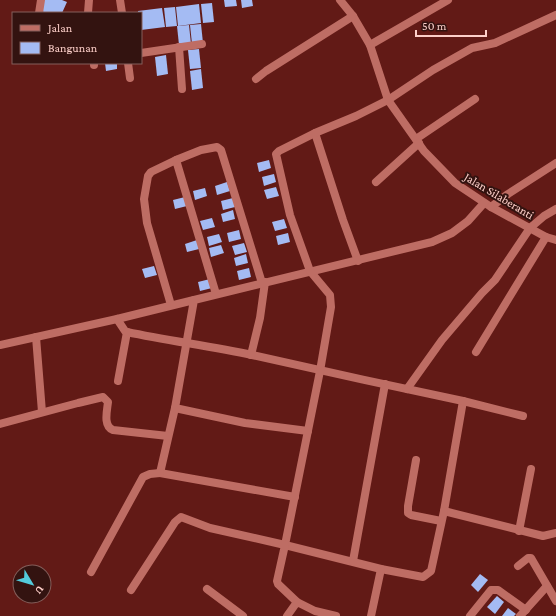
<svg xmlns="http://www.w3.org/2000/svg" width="556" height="616" viewBox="0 0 556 616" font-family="'Crimson Pro',serif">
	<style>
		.building { fill: #a4bbf3 }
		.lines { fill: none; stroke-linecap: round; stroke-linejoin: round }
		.street { stroke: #be6d64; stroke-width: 8 }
		.labels { text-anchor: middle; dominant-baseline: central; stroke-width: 4; stroke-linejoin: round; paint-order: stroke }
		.street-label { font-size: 12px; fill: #fdcfc9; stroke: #331310 }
	</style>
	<rect width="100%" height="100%" fill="#621a16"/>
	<!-- building -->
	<g class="building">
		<path d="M44,0H62L67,2L62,13H46L39,10Z"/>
		<path d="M224,0H236L237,6L225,7Z"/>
		<path d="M241,0H252L253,6L242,8Z"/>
		<path d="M212,3L214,22L203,23L201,4Z"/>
		<path d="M199,4L201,23L178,26L176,7Z"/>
		<path d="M175,7L177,26L166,27L164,8Z"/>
		<path d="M162,8L165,27L141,30V13H138V11Z"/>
		<path d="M201,24L203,43L192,44L190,25Z"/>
		<path d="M189,25L191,44L179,45L177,26Z"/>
		<path d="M199,49L201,68L190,69L188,50Z"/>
		<path d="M166,55L168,74L157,76L155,57Z"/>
		<path d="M105,63H117V69L106,71Z"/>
		<path d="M201,69L203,88L192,90L190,71Z"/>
		<path d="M269,160L271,168L259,172L257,163Z"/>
		<path d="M274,174L276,182L264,186L262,177Z"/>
		<path d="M227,182L230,191L217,195L215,186Z"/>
		<path d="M276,187L279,196L267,199L264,190Z"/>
		<path d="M205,188L207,196L195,200L193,191Z"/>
		<path d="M185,197L187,206L175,209L173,200Z"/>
		<path d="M233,198L235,207L223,210L221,201Z"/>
		<path d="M233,210L235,219L223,222L221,214Z"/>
		<path d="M212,218L215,227L203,230L200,221Z"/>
		<path d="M284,219L287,228L275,231L272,222Z"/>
		<path d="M239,230L241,239L229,242L227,233Z"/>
		<path d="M288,233L290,242L278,245L276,236Z"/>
		<path d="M219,234L222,242L209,246L207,237Z"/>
		<path d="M197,240L199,249L187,252L185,244Z"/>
		<path d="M244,243L247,252L235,255L232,246Z"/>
		<path d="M221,245L224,253L211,257L209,248Z"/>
		<path d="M246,254L248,263L236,266L234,258Z"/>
		<path d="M154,266L157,275L145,278L142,269Z"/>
		<path d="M249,268L251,277L239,280L237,271Z"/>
		<path d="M210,279L212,288L200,291L198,282Z"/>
		<path d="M480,574L488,580L478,592L471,585Z"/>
		<path d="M497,596L504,602L495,614L487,607Z"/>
		<path d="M508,608L516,614L514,616H502Z"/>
	</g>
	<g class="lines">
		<!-- street -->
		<g class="street">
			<path d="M120,0L122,13"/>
			<path d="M340,0L353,16L370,45L388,100L424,151L455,183L491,207L546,237L556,240"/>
			<path d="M39,13L41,0"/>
			<path d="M88,13L89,0"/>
			<path d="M370,45L448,0"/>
			<path d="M179,47L182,89"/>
			<path d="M141,53L202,44"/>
			<path d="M94,63V65"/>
			<path d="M128,63L130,78"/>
			<path d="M256,79L266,71L353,16"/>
			<path d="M315,133L343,220L358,261"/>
			<path d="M416,139L475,99"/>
			<path d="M176,160L201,150L217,147L221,150L262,283"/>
			<path d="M376,182L419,143"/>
			<path d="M491,207L508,194L556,163"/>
			<path d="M171,305L147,223L144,199L148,176L151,172L176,160L216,294"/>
			<path d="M117,319L125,331L127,332C169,341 211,346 252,355C323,371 392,386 463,401L444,511L543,536L556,533"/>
			<path d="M36,337L42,412"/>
			<path d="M0,345L117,319L194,300"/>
			<path d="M476,352L546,237"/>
			<path d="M251,355L260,318L265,282"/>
			<path d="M118,381L127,332"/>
			<path d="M407,389L442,340L482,293L495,280L530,228L544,216L556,209"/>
			<path d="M463,401L523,416"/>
			<path d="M175,408L160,473L295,497"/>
			<path d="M0,424L78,403L103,397L108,402C107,411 103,426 113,430L168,436"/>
			<path d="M308,431L245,423L175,408L194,300L432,242L452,233L468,221L484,203"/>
			<path d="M416,460L408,506V513L411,515L441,521"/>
			<path d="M444,511L431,571L423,577L381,569L285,545L320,371L331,307L330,295L310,271L290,215L276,154L279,151L315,133L356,116L388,100L433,70L472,48L495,43L556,15"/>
			<path d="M519,531L531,469"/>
			<path d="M353,561L385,384"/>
			<path d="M518,566L528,558H531L556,601"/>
			<path d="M91,572L143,477L150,474L160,473"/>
			<path d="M207,589L243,616"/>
			<path d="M131,590L175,522L181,517L210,528L285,545L277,581L278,584L297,602"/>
			<path d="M287,616L297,602L315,611L336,616"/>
			<path d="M371,616L381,569"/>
			<path d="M470,616L491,590H498L526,610"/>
			<path d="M520,616L547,586"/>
		</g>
	</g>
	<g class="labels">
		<!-- street labels -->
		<g class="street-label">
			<text transform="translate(499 196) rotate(31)">Jalan Silaberanti</text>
		</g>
	</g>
	<!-- legend -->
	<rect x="12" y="12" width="130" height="52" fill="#331310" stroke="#845e5a"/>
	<rect x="20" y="25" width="20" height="6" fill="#be6d64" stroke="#845e5a"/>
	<text x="48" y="32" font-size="12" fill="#fdcfc9">Jalan</text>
	<rect x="20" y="42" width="20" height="12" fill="#a4bbf3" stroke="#845e5a"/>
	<text x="48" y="52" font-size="12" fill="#fdcfc9">Bangunan</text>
	<!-- north arrow -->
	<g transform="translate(32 584) rotate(128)"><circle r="19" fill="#331310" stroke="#845e5a"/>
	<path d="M0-3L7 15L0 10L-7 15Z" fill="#53cbdb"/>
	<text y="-6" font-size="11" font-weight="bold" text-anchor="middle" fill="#fdcfc9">U</text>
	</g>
	<!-- scale -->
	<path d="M416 30v6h70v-6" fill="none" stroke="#fdcfc9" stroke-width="2"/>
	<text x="422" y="30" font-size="12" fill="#fdcfc9" stroke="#331310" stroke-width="3" paint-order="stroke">50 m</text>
</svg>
